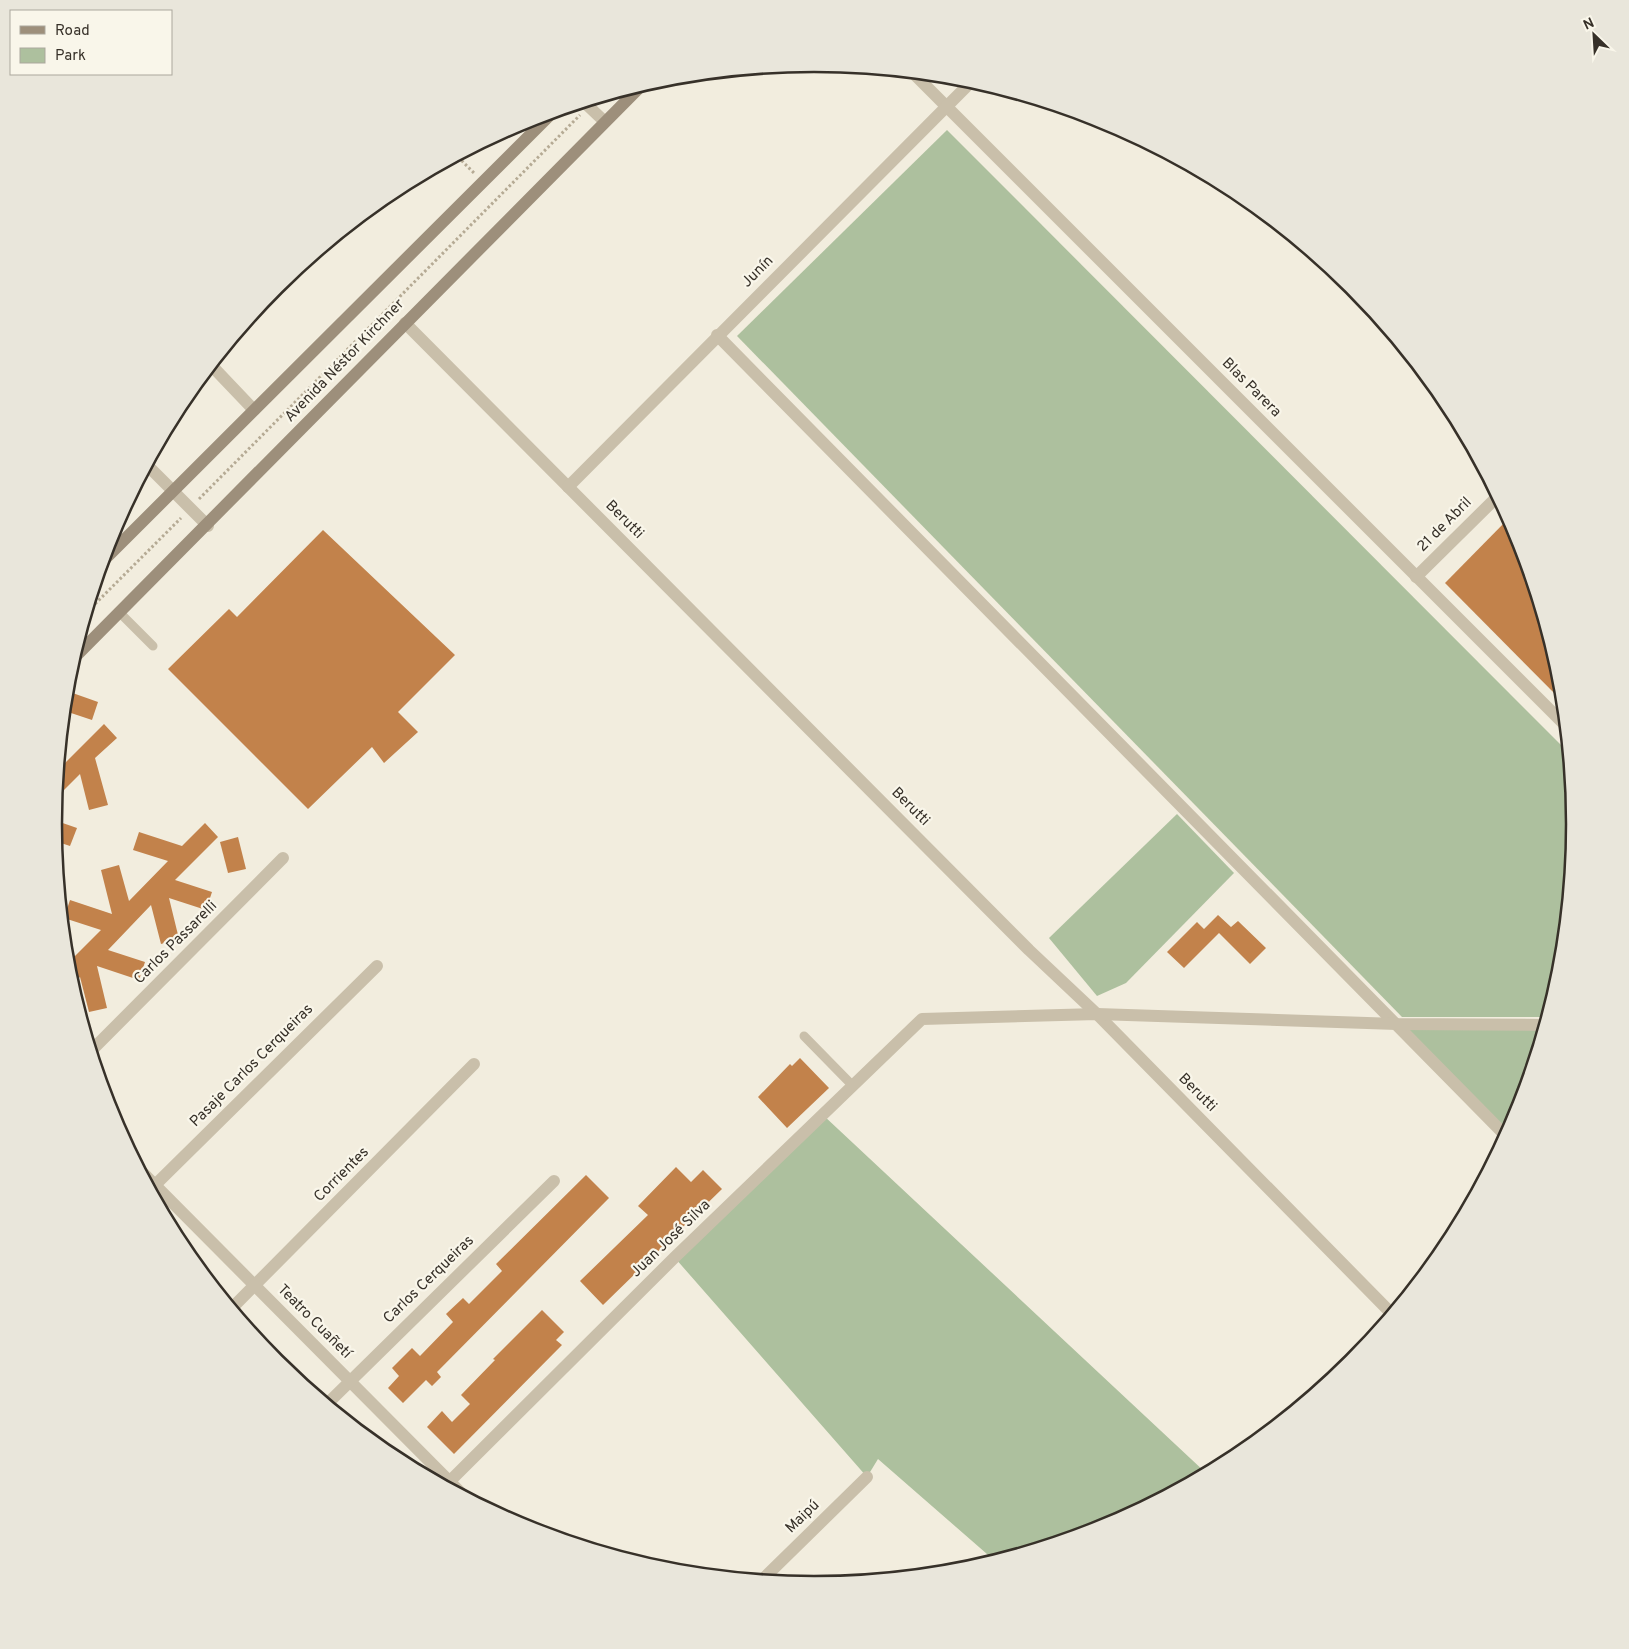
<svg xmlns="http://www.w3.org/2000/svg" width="1629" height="1649" viewBox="0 0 1629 1649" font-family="Overpass,sans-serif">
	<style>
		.green { fill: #adc09e }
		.building { fill: #c2824b }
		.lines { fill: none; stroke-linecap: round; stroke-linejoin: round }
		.path { stroke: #b5aa94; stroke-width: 3; stroke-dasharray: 2.5 2.5; stroke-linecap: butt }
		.service { stroke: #c9bfaa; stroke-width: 9 }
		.minor { stroke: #c9bfaa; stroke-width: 12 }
		.secondary { stroke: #9d8f7b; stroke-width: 12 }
		.labels { text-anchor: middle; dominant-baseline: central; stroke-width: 4.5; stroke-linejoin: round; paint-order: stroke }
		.street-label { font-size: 15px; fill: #373129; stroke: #f9f6ea }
		.rim { fill: none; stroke: #373129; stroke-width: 2.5 }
	</style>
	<rect width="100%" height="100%" fill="#f2edde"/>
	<!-- green -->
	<g class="green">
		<path d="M947,130L1568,752L1575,825L1561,973L1547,1017H1402L737,336Z"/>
		<path d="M1177,814L1234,873L1126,983L1097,996L1049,938Z"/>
		<path d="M1397,1024L1545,1025L1517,1116L1507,1135Z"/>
		<path d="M823,1115L1206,1473L1105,1527L995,1561L878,1459L867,1477L675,1258Z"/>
	</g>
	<!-- building -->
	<g class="building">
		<path d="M1509,518L1517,534L1561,676L1563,702L1445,583Z"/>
		<path d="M323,530L455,655L398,712L418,732L384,763L372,747L308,809L168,669L229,609L237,617Z"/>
		<path d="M67,691L98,702L92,720L65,711Z"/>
		<path d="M104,724L117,738L95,758L108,805L89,810L80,774L56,798L59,769Z"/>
		<path d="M54,820L77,828L70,846L55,841Z"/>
		<path d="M205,823L218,837L175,880L212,892L206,910L169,898L179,939L161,944L151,905L108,950L145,962L139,980L97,966L107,1008L89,1012L80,977L72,985L67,964L101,930L64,918L70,900L112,914L101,870L119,865L129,901L168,861L133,850L139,832L182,846Z"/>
		<path d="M238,837L246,869L228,873L220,842Z"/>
		<path d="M1218,915L1231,927L1238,921L1266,948L1250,964L1219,933L1184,968L1167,952L1197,922L1204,929Z"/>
		<path d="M800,1058L829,1088L787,1128L758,1097L790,1064L792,1066Z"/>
		<path d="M676,1167L691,1182L703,1170L722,1189L603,1305L580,1281L648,1215L638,1206Z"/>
		<path d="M586,1175L609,1198L437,1372L441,1377L432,1386L426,1380L403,1403L388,1388L399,1376L392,1368L412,1348L420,1356L453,1322L446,1314L463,1298L469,1304L502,1271L496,1264Z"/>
		<path d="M542,1310L564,1332L556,1340L562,1345L454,1454L427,1427L442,1411L452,1422L470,1404L461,1395L495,1360L493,1359Z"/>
	</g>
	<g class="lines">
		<!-- path -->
		<g class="path">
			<path d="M458,157L474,173"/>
			<path d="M199,499L580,115"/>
			<path d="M88,611L181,518"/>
		</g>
		<!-- service -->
		<g class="service">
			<path d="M120,613L153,646"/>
			<path d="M804,1036L853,1086"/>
		</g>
		<!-- minor -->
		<g class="minor">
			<path d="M913,73L1566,726"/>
			<path d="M585,103L604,121"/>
			<path d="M405,323L1029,950L1097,1014L1392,1314"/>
			<path d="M717,335L1506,1136"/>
			<path d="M212,366L254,410"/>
			<path d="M148,466L208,526"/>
			<path d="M568,487L972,81"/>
			<path d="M1416,577L1498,496"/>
			<path d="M92,1050L283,858"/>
			<path d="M141,1171L463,1495"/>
			<path d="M151,1189L377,966"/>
			<path d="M232,1308L474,1064"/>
			<path d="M327,1404L554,1181"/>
			<path d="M445,1486L675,1257L922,1019L1097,1014L1397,1024L1545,1025"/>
			<path d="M971,1568L972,1567"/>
			<path d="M762,1580L867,1477"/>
		</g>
		<!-- secondary -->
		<g class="secondary">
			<path d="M104,560L552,113"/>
			<path d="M73,659L641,86"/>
		</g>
	</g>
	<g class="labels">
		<!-- street labels -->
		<g class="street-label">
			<text transform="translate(758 272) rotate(-45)">Junín</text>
			<text transform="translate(345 361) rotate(-46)">Avenida Néstor Kirchner</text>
			<text transform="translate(1251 388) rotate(45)">Blas Parera</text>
			<text transform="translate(624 520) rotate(45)">Berutti</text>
			<text transform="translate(1445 525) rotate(-45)">21 de Abril</text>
			<text transform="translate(910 807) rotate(45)">Berutti</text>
			<text transform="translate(176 943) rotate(-45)">Carlos Passarelli</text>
			<text transform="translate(252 1066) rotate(-45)">Pasaje Carlos Cerqueiras</text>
			<text transform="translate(1197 1093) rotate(45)">Berutti</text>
			<text transform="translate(342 1175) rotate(-45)">Corrientes</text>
			<text transform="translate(671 1239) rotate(-44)">Juan José Silva</text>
			<text transform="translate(429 1280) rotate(-44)">Carlos Cerqueiras</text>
			<text transform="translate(314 1322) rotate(45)">Teatro Cuañetí</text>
			<text transform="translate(803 1517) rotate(-44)">Maipú</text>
		</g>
	</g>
	<!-- crop -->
	<path d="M0 0H1629V1649H0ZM62 824a752 752 0 1 1 1504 0a752 752 0 1 1-1504 0Z" fill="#e9e6db" fill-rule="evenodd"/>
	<path class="rim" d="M62 824a752 752 0 1 1 1504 0a752 752 0 1 1-1504 0Z"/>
	<!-- legend -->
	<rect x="10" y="10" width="162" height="65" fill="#f9f6ea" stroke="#aba79d"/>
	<rect x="20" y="26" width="25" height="8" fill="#9d8f7b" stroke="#aba79d"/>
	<text x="55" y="35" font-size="15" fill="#373129">Road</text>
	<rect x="20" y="48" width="25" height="15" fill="#adc09e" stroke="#aba79d"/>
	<text x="55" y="60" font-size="15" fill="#373129">Park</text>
	<!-- north arrow -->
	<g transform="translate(1594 35) rotate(335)" stroke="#f9f6ea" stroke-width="4" paint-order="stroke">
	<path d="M0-4L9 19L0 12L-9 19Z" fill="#373129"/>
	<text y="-8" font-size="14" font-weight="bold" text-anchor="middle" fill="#373129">N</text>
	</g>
</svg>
